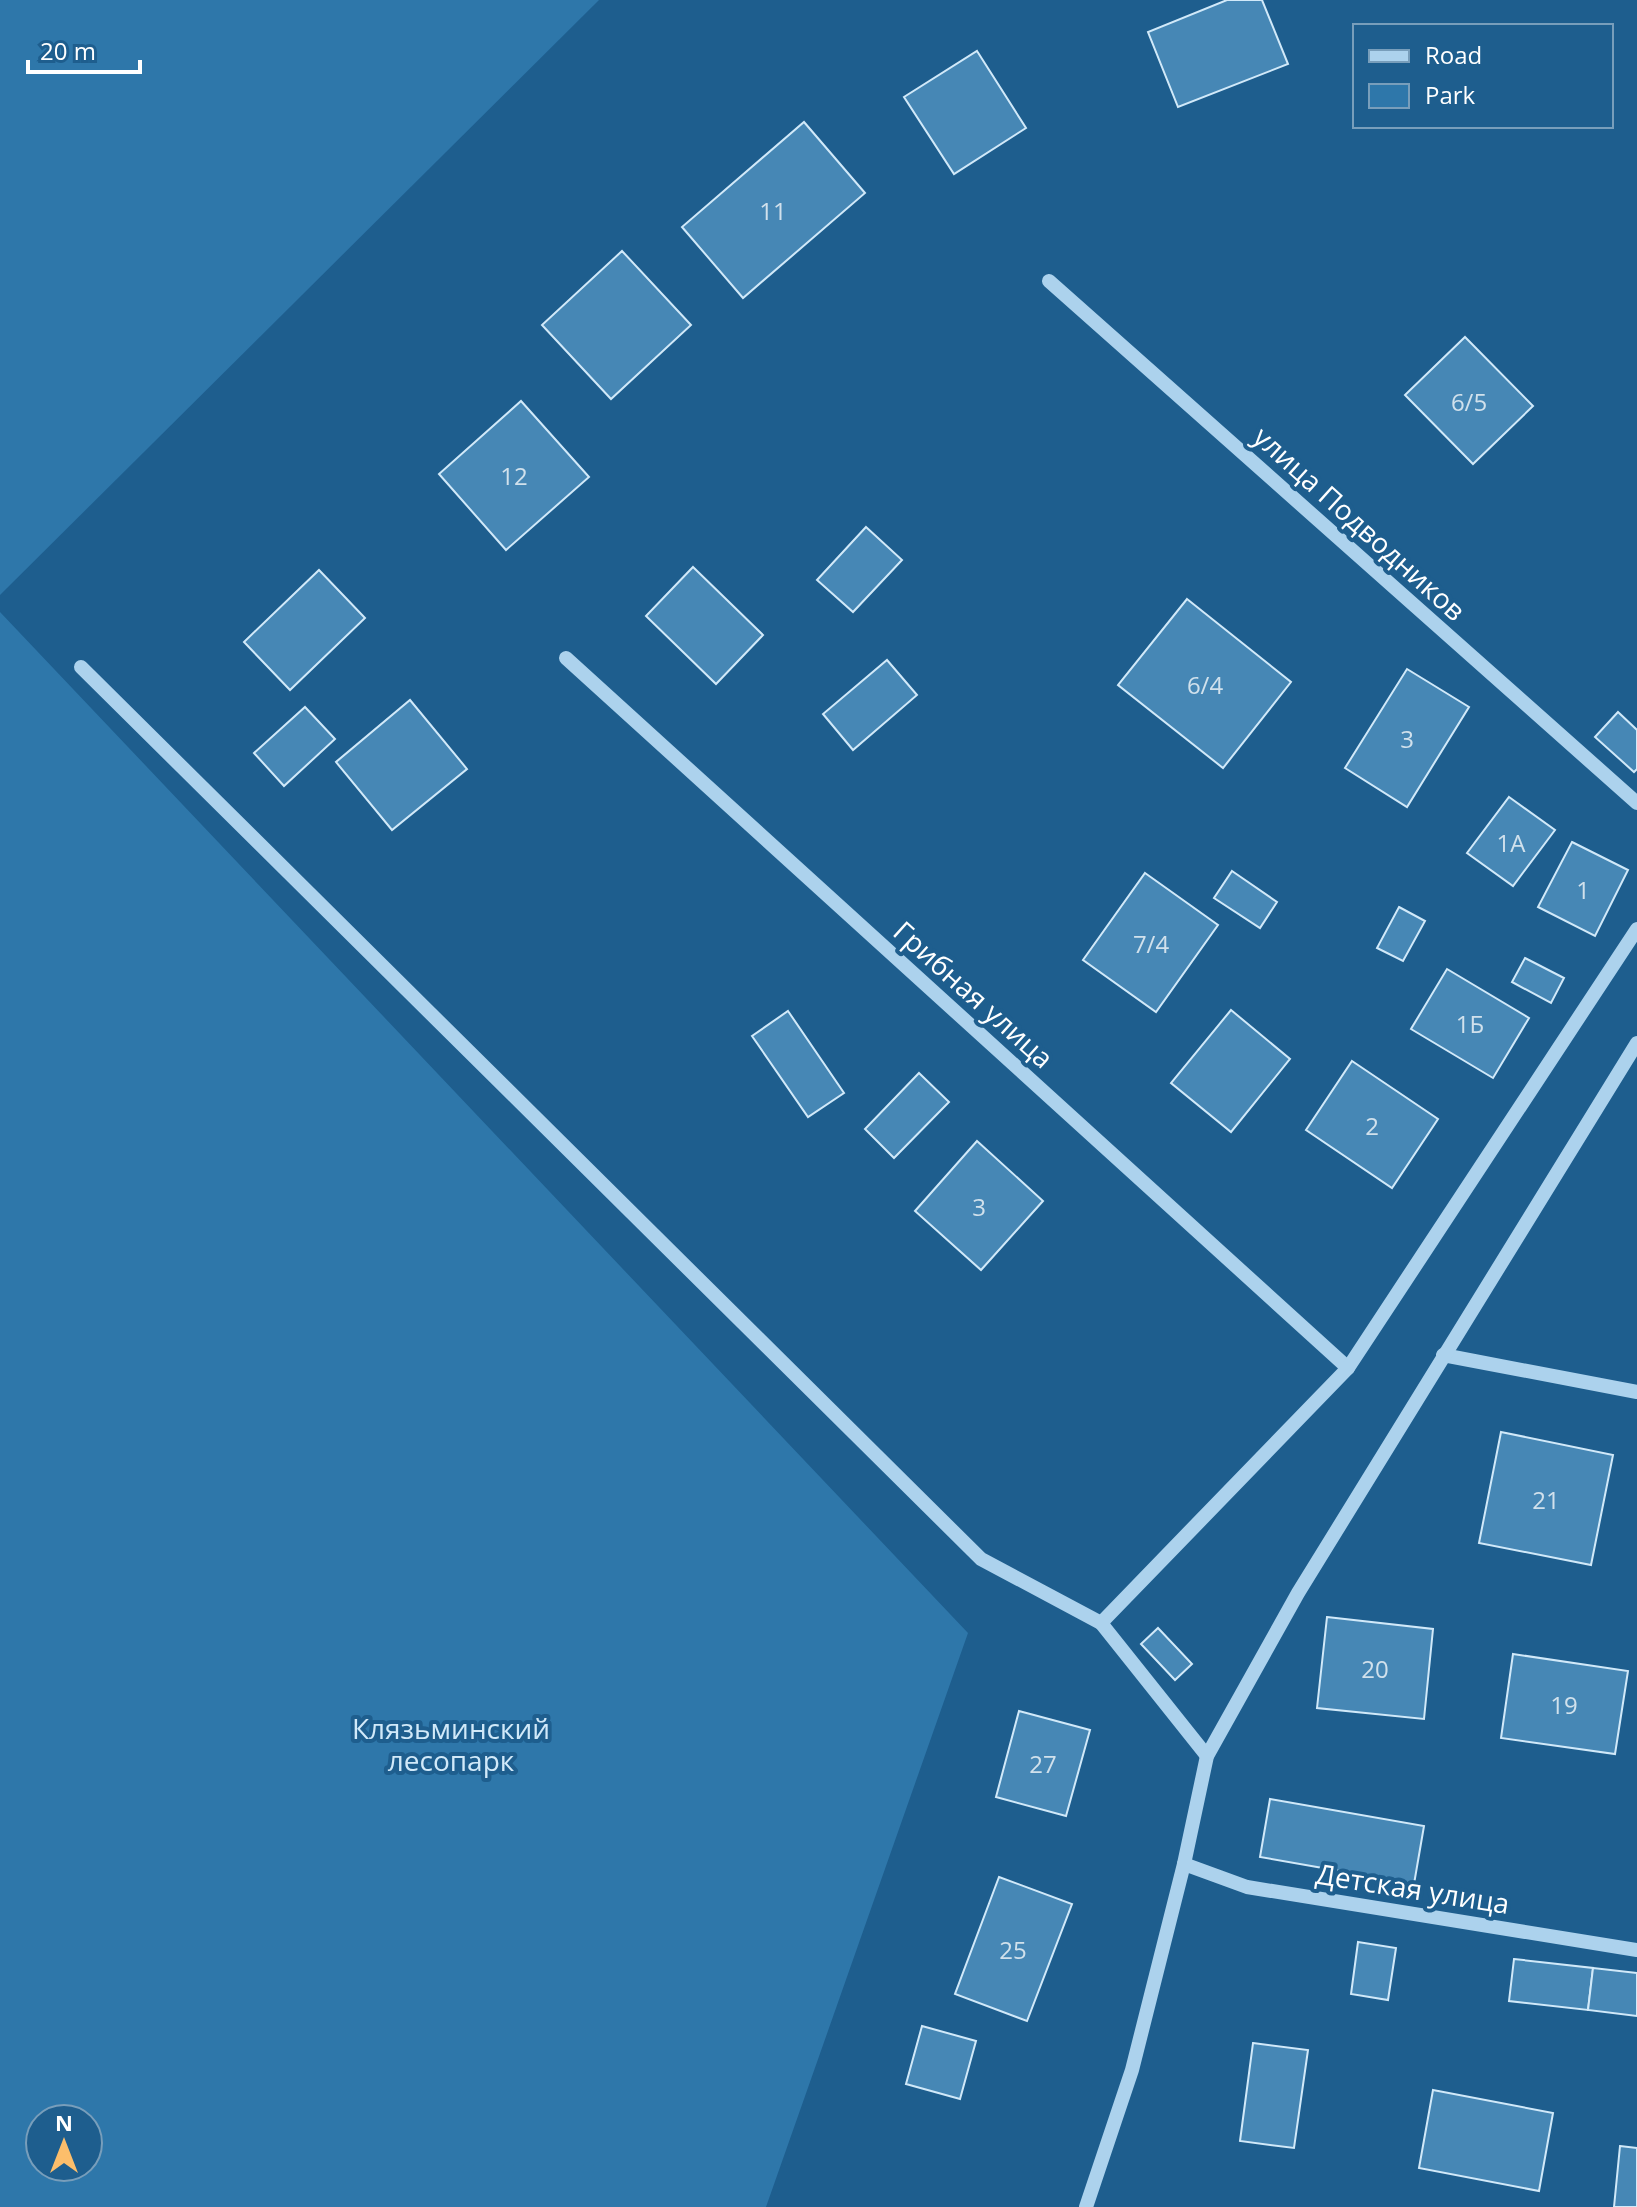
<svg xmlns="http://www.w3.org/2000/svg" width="1637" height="2207" viewBox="0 0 1637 2207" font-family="'Open Sans',sans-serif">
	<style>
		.green { fill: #2e77aa; fill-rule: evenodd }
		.building { fill: #4687b5; stroke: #d1e9f9; stroke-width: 2 }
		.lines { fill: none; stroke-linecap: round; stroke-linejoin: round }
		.minor { stroke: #acd2ed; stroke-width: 14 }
		.labels { text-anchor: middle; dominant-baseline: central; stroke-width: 8; stroke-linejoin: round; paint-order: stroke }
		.number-label { font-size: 24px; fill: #d1e1ec }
		.street-label { font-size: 28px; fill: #fff; stroke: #1e5e8e }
		.park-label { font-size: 28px; fill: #d1e9f9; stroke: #1e5e8e }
	</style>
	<rect width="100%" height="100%" fill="#1e5e8e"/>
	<!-- green -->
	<g class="green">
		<path d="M0,0H599L0,595Z"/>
		<path d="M0,612L968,1633L766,2207H0ZM40,2119H88V2167H40Z"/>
	</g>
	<!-- building -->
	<g class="building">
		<path d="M1227,0H1262L1288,64L1178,107L1148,32Z"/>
		<path d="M977,51L1026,128L954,174L904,97Z"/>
		<path d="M804,122L865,193L743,298L682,227Z"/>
		<path d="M622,251L691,325L611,399L542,325Z"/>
		<path d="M1465,337L1533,406L1473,464L1405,395Z"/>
		<path d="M521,401L589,477L506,550L439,474Z"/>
		<path d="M866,527L902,560L853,612L817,580Z"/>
		<path d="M693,567L763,635L716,684L646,616Z"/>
		<path d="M319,570L365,618L290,690L244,642Z"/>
		<path d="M1187,599L1291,682L1223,768L1118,685Z"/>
		<path d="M887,660L917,695L853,750L823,714Z"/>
		<path d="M1407,669L1469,707L1407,807L1345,768Z"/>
		<path d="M410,700L467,769L392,830L336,762Z"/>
		<path d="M305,707L335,739L284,786L254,753Z"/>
		<path d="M1618,712L1637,730V769L1634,772L1595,737Z"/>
		<path d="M1509,797L1555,830L1513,886L1467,853Z"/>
		<path d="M1572,842L1628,870L1595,936L1538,907Z"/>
		<path d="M1232,871L1277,902L1260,928L1214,898Z"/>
		<path d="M1145,873L1218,925L1156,1012L1083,960Z"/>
		<path d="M1399,907L1425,921L1403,961L1377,948Z"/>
		<path d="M1525,958L1564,978L1551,1003L1512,982Z"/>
		<path d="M1447,969L1529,1018L1493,1078L1411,1029Z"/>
		<path d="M1231,1010L1290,1059L1231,1132L1171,1083Z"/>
		<path d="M788,1011L844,1093L808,1117L752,1036Z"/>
		<path d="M1352,1061L1438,1119L1392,1188L1306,1130Z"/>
		<path d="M919,1073L949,1102L894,1158L865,1129Z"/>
		<path d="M977,1141L1043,1201L981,1270L915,1211Z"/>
		<path d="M1501,1432L1613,1455L1591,1565L1479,1543Z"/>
		<path d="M1327,1617L1433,1629L1424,1719L1317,1708Z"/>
		<path d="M1158,1628L1192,1664L1175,1680L1141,1644Z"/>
		<path d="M1513,1654L1628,1671L1615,1754L1501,1738Z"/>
		<path d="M1019,1711L1090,1730L1066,1816L996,1797Z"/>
		<path d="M1270,1799L1424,1826L1414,1884L1260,1857Z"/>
		<path d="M999,1877L1072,1904L1027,2021L955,1994Z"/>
		<path d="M1358,1942L1396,1948L1388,2000L1351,1994Z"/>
		<path d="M1514,1959L1593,1968L1588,2010L1509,2001Z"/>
		<path d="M1593,1968L1637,1973V2016L1588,2010Z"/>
		<path d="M922,2026L976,2041L960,2099L906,2084Z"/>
		<path d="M1253,2043L1308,2050L1294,2148L1240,2141Z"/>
		<path d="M1433,2090L1553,2113L1539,2191L1419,2168Z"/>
		<path d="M1620,2146L1637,2148V2207H1614Z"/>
	</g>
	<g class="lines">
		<!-- minor -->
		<g class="minor">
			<path d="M1049,281L1637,803"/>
			<path d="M566,658L1348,1368"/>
			<path d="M81,667L981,1559L1101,1623"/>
			<path d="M1443,1355L1637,1392"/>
			<path d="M1207,1756L1101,1623L1348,1368L1637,929"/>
			<path d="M1184,1864L1247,1887L1637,1950"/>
			<path d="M1086,2207L1132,2070L1184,1864L1207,1756L1298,1593L1637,1043"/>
		</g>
	</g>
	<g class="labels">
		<!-- number labels -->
		<g class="number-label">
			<text x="773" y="210">11</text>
			<text x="1469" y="401">6/5</text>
			<text x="514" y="475">12</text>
			<text x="1205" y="684">6/4</text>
			<text x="1407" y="738">3</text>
			<text x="1511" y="842">1А</text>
			<text x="1583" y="889">1</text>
			<text x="1151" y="943">7/4</text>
			<text x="1470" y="1023">1Б</text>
			<text x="1372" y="1125">2</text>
			<text x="979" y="1206">3</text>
			<text x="1546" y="1499">21</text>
			<text x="1375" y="1668">20</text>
			<text x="1564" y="1704">19</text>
			<text x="1043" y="1763">27</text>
			<text x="1013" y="1949">25</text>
		</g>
		<!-- street labels -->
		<g class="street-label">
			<text transform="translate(1360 523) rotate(42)">улица Подводников</text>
			<text transform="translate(974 994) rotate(42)">Грибная улица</text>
			<text transform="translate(1413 1888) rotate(9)">Детская улица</text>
		</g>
		<!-- park labels -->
		<g class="park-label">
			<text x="451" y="1728">Клязьминский<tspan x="451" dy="32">лесопарк</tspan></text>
		</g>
	</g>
	<!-- legend -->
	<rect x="1353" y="24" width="260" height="104" fill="#1e5e8e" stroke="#789ebb" stroke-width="2"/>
	<rect x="1369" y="50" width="40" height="12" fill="#acd2ed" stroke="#789ebb" stroke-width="2"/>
	<text x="1425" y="64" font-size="24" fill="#ffffff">Road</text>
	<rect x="1369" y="84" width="40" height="24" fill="#2e77aa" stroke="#789ebb" stroke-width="2"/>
	<text x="1425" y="104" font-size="24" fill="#ffffff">Park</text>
	<!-- north arrow -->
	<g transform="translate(64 2143)"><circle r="38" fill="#1e5e8e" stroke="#789ebb" stroke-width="2"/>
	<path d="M0-6L14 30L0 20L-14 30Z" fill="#fcbe6b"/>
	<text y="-12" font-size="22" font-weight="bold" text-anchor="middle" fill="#ffffff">N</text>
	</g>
	<!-- scale -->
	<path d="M28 60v12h112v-12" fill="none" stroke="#ffffff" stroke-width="4"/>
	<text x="40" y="60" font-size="24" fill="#ffffff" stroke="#1e5e8e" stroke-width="6" paint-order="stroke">20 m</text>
</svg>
